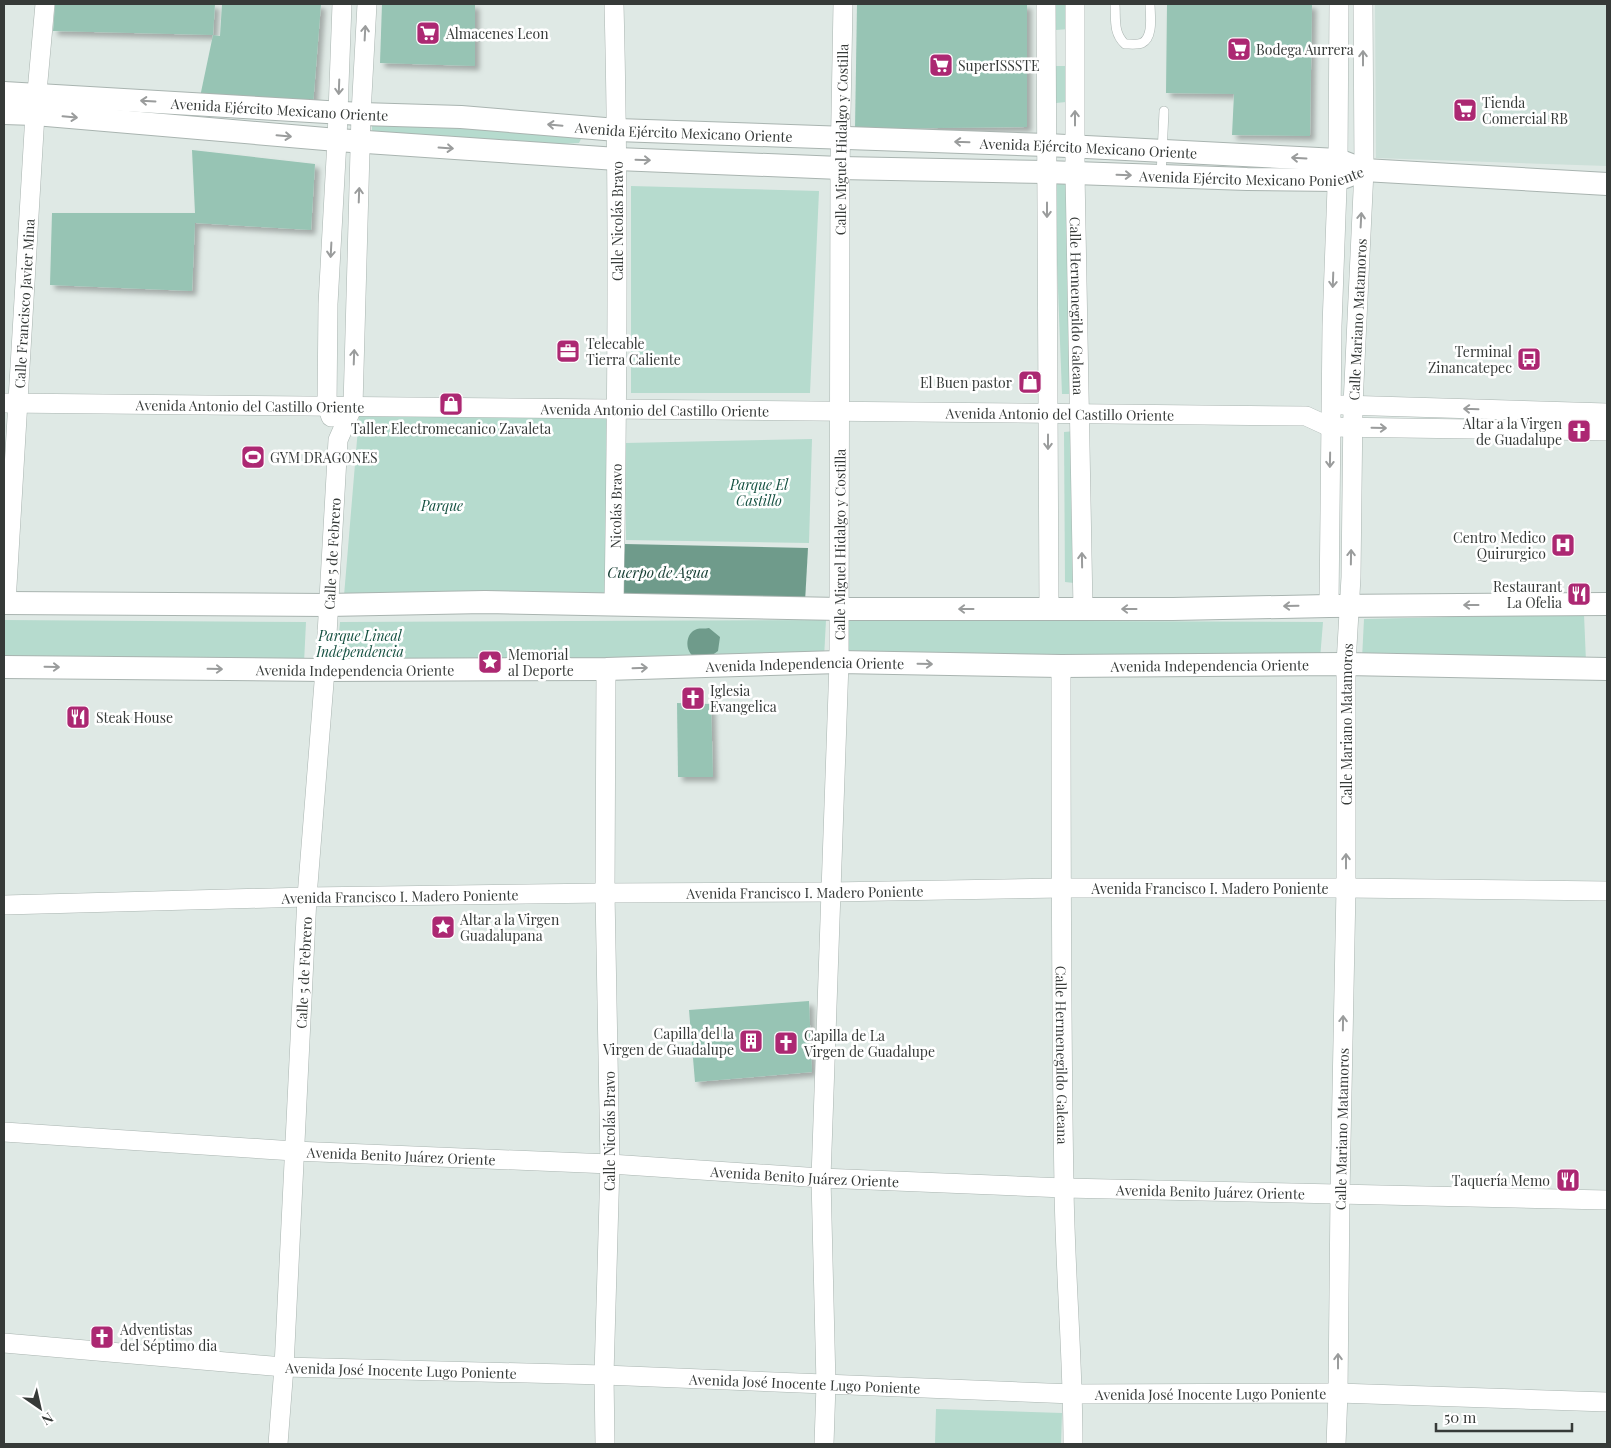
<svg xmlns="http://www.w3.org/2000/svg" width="1611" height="1448" viewBox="0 0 1611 1448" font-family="'Playfair Display',serif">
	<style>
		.built { fill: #cde0d9 }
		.green { fill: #b6dbce }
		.water { fill: #6f9b8b }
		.building { fill: #97c4b4; filter: url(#shadow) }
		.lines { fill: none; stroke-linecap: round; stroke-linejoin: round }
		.service-casing { stroke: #a9b4b0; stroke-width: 10 }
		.minor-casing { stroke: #a9b4b0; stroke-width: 20 }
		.tertiary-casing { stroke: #a9b4b0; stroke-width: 24 }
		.service { stroke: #fff; stroke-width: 9 }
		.minor { stroke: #fff; stroke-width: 19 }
		.tertiary { stroke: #fff; stroke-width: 22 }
		.oneway { stroke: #9a9c9c }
		.labels { text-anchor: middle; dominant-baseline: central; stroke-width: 5; stroke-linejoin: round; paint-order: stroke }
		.poi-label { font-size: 14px; fill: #363a38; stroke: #fff; text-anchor: start }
		.street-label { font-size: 14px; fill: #363a38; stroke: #fff }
		.park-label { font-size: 14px; font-style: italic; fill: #145040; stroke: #fff }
		.water-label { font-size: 15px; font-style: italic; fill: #143c31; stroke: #fff }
	</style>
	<defs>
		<filter id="shadow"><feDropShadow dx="4.5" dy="4.5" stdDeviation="2.5" flood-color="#0004"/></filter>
	</defs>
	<rect width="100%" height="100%" fill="#dfe9e5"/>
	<!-- built -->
	<path class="built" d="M1375,4H1607V166L1376,158Z"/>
	<!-- green -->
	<g class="green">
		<path d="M1056,4H1068L1069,29L1056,30Z"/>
		<path d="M1055,66H1066V102L1056,103Z"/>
		<path d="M375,121L582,137L579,143L529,146L374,134L372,130V123Z"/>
		<path d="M1054,184H1069L1076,394H1062Z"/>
		<path d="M631,186L819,191L810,393H631Z"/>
		<path d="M359,416L612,417L606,593L344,596Z"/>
		<path d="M1076,431L1074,583L1065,582L1064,432Z"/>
		<path d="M812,439L809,543L626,540L625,443Z"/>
		<path d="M1584,614L1586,662L1362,659L1364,619Z"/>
		<path d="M4,620L306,622L304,663L4,661Z"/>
		<path d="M826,620L824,658L336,665L340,622Z"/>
		<path d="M847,620L1323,622L1320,659L849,657Z"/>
		<path d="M936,1409L1062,1413L1061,1444H935Z"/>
	</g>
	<!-- water -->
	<g class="water">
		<path d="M625,544L808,548L805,602L620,599Z"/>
		<path d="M709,628L720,637L718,651L711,656H693C685,650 685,633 697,629C700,628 705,629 709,628Z"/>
	</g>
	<!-- building -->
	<g class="building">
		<path d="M55,4H215L213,35L53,31Z"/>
		<path d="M222,4H321L313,105L200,97L213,35L220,36Z"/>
		<path d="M382,4H475V66L380,63Z"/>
		<path d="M857,4H1027V127L855,129Z"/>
		<path d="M1167,4H1312L1310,136L1232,135L1234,94L1166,93Z"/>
		<path d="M192,150L315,164L311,230L195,223L192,291L50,285L52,213H195Z"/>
		<path d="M677,703L711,704L713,777H678Z"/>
		<path d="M809,1001L812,1072L695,1082L689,1010Z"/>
	</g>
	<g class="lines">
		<!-- service casing -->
		<g class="service-casing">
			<g id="service">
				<path d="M1115,4C1116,19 1113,33 1125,44C1130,44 1138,45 1142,43C1154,37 1150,14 1150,4"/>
				<path d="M1161,176L1164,111"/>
			</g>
		</g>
		<!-- minor casing -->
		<g class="minor-casing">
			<g id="minor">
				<path d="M1046,4L1049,609"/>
				<path id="s1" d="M1075,4V173L1083,609"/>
				<path id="s2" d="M4,403L1306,416L1330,427L1607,431"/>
				<path d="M1342,405L1607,413"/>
				<path d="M331,417L327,406L328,304L337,140L342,4"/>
				<path id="s3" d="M6,603L35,114L45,4"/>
				<path id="s4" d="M614,604C617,404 619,204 614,4"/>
				<path d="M1329,606L1332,326L1338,160L1339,4"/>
				<path id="s5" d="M1061,666C1061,839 1061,1013 1064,1186C1065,1272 1073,1358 1073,1444"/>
				<path id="s6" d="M4,905L307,897L605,893L831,892L1061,888H1346L1607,891"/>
				<path id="s7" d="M4,1132L294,1151L610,1164L821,1178L1064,1188L1607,1200"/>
				<path id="s8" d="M4,1343L284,1367L604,1375L1073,1394L1338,1393L1607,1402"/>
				<path id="s9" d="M278,1444L284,1367L307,897L325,670L338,440L353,406L361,114L367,4"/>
				<path d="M605,1444L604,1375L610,1164L605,893L606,669"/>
				<path id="s10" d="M824,1444L826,1384L821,1178L839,662L840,168L843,4"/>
				<path id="s11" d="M1336,1444L1338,1393L1340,1194L1346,888V664L1351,577L1353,405L1364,170L1363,4"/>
			</g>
		</g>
		<!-- tertiary casing -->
		<g class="tertiary-casing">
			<g id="tertiary">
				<path id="s12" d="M4,93L361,114L461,117L617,130L1047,145L1338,160L1364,170"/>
				<path id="s13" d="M4,113L35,114L337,140L617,159L840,168L1046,172L1247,179L1337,180L1364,170L1607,184"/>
				<path d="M4,603L327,605L485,602L840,609H1173L1329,606L1607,604"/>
				<path id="s14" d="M4,667L325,670L606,669L839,662L1061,666L1346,664L1607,669"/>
			</g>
		</g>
		<!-- service -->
		<use href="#service" class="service"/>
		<!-- minor -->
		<use href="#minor" class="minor"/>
		<!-- tertiary -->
		<use href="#tertiary" class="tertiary"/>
	</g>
	<!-- one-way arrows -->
	<defs><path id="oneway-shaft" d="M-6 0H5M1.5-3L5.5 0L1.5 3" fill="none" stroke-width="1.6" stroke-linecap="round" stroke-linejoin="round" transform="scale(1.25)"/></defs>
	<g class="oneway">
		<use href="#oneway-shaft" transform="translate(365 33) rotate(-87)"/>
		<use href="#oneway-shaft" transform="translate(1363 58) rotate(-90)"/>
		<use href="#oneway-shaft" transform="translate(339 87) rotate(92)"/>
		<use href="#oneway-shaft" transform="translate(148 101) rotate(-177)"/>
		<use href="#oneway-shaft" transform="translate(70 117) rotate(5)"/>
		<use href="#oneway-shaft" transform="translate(1075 118) rotate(-90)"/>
		<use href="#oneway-shaft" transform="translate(555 125) rotate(-175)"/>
		<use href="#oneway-shaft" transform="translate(284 136) rotate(5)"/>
		<use href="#oneway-shaft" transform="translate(962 142) rotate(-178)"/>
		<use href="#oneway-shaft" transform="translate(446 148) rotate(4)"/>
		<use href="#oneway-shaft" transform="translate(1299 158) rotate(-177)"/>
		<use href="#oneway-shaft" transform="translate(643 160) rotate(2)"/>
		<use href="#oneway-shaft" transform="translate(1124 175) rotate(2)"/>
		<use href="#oneway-shaft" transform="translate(359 195) rotate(-88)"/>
		<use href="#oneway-shaft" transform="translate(1047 210) rotate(90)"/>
		<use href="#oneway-shaft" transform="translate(1361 220) rotate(-87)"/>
		<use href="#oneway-shaft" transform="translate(331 250) rotate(93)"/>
		<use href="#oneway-shaft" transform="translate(1333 280) rotate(92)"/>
		<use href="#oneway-shaft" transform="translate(354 357) rotate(-88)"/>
		<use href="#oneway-shaft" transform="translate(1471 409) rotate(-178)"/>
		<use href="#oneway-shaft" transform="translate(1379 428) rotate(1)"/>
		<use href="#oneway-shaft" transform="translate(1048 442) rotate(90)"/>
		<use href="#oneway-shaft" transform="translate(1330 460) rotate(91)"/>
		<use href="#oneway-shaft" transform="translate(1351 557) rotate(-89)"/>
		<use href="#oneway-shaft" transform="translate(1082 560) rotate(-91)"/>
		<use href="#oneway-shaft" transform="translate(1471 605) rotate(180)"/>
		<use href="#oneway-shaft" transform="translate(1291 606) rotate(179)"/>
		<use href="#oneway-shaft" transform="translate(966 609) rotate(-180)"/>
		<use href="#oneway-shaft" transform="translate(1129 609) rotate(180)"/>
		<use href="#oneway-shaft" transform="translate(925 664) rotate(1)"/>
		<use href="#oneway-shaft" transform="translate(52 667) rotate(1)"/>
		<use href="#oneway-shaft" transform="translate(640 668) rotate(-2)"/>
		<use href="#oneway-shaft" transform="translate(215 669) rotate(1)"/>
		<use href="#oneway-shaft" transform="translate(1346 861) rotate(-90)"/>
		<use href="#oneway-shaft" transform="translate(1343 1023) rotate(-89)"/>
		<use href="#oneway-shaft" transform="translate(1338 1361) rotate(-90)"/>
	</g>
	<!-- icons -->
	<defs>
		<g id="supermarket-square" transform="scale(1.25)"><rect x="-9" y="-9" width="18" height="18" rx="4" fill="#ac2872" stroke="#fff"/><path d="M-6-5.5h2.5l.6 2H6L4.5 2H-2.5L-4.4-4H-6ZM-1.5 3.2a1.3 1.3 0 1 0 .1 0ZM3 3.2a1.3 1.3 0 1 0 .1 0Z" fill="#fff"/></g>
		<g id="office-square" transform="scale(1.25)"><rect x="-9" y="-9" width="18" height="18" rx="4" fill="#ac2872" stroke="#fff"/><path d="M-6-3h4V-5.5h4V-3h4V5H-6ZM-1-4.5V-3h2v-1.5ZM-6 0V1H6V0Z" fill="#fff"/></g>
		<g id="bus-square" transform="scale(1.25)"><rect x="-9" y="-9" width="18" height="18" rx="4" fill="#ac2872" stroke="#fff"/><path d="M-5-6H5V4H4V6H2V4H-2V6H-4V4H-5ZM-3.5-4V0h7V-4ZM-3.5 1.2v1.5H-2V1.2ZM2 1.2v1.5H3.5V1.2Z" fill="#fff"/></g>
		<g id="shop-square" transform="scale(1.25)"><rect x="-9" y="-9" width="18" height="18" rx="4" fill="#ac2872" stroke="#fff"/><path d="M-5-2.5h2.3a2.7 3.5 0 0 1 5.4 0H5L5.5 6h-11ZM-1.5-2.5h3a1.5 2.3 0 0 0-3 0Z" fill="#fff"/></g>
		<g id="church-square" transform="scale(1.25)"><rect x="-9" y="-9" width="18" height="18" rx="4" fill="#ac2872" stroke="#fff"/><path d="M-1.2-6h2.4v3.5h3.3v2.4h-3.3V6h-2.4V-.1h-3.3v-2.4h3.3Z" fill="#fff"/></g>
		<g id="stadium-square" transform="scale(1.25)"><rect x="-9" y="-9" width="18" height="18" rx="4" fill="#ac2872" stroke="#fff"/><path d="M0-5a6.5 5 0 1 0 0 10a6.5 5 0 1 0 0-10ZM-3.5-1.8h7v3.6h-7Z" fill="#fff"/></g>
		<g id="hospital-square" transform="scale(1.25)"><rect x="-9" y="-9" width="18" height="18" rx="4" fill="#ac2872" stroke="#fff"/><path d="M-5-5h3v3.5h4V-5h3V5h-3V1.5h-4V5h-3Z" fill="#fff"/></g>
		<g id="restaurant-square" transform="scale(1.25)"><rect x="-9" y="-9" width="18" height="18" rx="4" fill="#ac2872" stroke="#fff"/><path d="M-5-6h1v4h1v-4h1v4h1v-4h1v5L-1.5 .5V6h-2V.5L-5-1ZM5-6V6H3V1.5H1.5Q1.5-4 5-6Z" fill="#fff"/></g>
		<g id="sight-square" transform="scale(1.25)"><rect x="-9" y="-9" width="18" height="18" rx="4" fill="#ac2872" stroke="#fff"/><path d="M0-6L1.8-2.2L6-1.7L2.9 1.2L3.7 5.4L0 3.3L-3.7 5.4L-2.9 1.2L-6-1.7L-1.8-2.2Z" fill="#fff"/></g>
		<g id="building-square" transform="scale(1.25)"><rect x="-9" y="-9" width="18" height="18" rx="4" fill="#ac2872" stroke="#fff"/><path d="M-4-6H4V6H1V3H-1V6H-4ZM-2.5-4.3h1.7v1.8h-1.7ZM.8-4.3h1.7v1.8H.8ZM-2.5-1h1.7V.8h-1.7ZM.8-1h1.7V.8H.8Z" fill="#fff"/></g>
	</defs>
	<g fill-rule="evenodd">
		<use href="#supermarket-square" x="428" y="33"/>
		<use href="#supermarket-square" x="1239" y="49"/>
		<use href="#supermarket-square" x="941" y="65"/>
		<use href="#supermarket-square" x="1465" y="110"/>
		<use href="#office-square" x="568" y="351"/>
		<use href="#bus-square" x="1529" y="359"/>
		<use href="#shop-square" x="1030" y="382"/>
		<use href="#shop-square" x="451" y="404"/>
		<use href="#church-square" x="1579" y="431"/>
		<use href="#stadium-square" x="253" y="457"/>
		<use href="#hospital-square" x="1563" y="545"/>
		<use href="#restaurant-square" x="1579" y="594"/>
		<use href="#sight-square" x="490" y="662"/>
		<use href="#church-square" x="693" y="698"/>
		<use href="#restaurant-square" x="78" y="717"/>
		<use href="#sight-square" x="443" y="927"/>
		<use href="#building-square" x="751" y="1041"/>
		<use href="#church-square" x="786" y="1043"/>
		<use href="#restaurant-square" x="1568" y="1180"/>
		<use href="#church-square" x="102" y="1337"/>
	</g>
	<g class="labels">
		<!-- poi labels -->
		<g class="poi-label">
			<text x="446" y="33">Almacenes Leon</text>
			<text x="1256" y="49">Bodega Aurrera</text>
			<text x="958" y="65">SuperISSSTE</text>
			<text x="1482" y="102">Tienda<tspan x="1482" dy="16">Comercial RB</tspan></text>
			<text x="586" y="343">Telecable<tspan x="586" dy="16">Tierra Caliente</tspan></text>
			<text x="1512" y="351" text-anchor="end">Terminal<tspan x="1512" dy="16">Zinancatepec</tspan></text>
			<text x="1012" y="382" text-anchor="end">El Buen pastor</text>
			<text x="1562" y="423" text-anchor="end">Altar a la Virgen<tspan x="1562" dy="16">de Guadalupe</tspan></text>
			<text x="451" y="428" text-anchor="middle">Taller Electromecanico Zavaleta</text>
			<text x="270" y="457">GYM DRAGONES</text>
			<text x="1546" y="537" text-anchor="end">Centro Medico<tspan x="1546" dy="16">Quirurgico</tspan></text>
			<text x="1562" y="586" text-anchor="end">Restaurant<tspan x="1562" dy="16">La Ofelia</tspan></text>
			<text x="508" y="654">Memorial<tspan x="508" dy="16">al Deporte</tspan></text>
			<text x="710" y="690">Iglesia<tspan x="710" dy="16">Evangelica</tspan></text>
			<text x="96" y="717">Steak House</text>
			<text x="460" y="919">Altar a la Virgen<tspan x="460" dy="16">Guadalupana</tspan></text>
			<text x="734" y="1033" text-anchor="end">Capilla del la<tspan x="734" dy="16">Virgen de Guadalupe</tspan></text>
			<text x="804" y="1035">Capilla de La<tspan x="804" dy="16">Virgen de Guadalupe</tspan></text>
			<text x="1550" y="1180" text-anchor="end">Taquería Memo</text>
			<text x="120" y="1329">Adventistas<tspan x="120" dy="16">del Séptimo dia</tspan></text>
		</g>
		<!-- street labels -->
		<g class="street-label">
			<text stroke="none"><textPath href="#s12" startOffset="276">Avenida Ejército Mexicano Oriente</textPath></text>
			<text stroke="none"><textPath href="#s12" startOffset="681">Avenida Ejército Mexicano Oriente</textPath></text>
			<text stroke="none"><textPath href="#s10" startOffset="1305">Calle Miguel Hidalgo y Costilla</textPath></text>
			<text stroke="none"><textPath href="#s12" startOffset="1086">Avenida Ejército Mexicano Oriente</textPath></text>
			<text stroke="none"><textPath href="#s13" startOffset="1250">Avenida Ejército Mexicano Poniente</textPath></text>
			<text transform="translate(617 221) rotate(-90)">Calle Nicolás Bravo</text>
			<text stroke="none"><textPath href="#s3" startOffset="300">Calle Francisco Javier Mina</textPath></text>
			<text stroke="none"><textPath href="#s1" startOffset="302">Calle Hermenegildo Galeana</textPath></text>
			<text stroke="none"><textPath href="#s11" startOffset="1125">Calle Mariano Matamoros</textPath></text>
			<text stroke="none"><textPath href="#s2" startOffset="246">Avenida Antonio del Castillo Oriente</textPath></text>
			<text stroke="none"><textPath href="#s2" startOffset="651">Avenida Antonio del Castillo Oriente</textPath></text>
			<text stroke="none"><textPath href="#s2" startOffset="1056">Avenida Antonio del Castillo Oriente</textPath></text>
			<text stroke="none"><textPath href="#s4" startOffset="98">Nicolás Bravo</textPath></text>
			<text stroke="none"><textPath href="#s10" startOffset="900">Calle Miguel Hidalgo y Costilla</textPath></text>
			<text stroke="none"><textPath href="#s9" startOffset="892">Calle 5 de Febrero</textPath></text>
			<text stroke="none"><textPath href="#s14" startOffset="801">Avenida Independencia Oriente</textPath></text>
			<text stroke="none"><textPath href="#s14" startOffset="1206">Avenida Independencia Oriente</textPath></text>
			<text stroke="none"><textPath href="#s14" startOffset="351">Avenida Independencia Oriente</textPath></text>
			<text stroke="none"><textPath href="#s11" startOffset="720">Calle Mariano Matamoros</textPath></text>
			<text stroke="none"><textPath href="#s6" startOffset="1206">Avenida Francisco I. Madero Poniente</textPath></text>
			<text stroke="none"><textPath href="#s6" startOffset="801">Avenida Francisco I. Madero Poniente</textPath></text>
			<text stroke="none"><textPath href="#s6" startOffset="396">Avenida Francisco I. Madero Poniente</textPath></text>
			<text stroke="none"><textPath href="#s9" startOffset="472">Calle 5 de Febrero</textPath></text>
			<text stroke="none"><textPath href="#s5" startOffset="389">Calle Hermenegildo Galeana</textPath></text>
			<text stroke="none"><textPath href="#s11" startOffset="315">Calle Mariano Matamoros</textPath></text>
			<text transform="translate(609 1131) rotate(-90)">Calle Nicolás Bravo</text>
			<text stroke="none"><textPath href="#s7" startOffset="398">Avenida Benito Juárez Oriente</textPath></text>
			<text stroke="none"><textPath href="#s7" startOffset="802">Avenida Benito Juárez Oriente</textPath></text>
			<text stroke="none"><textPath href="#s7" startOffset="1208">Avenida Benito Juárez Oriente</textPath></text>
			<text stroke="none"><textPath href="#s8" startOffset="398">Avenida José Inocente Lugo Poniente</textPath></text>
			<text stroke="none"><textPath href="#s8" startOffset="802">Avenida José Inocente Lugo Poniente</textPath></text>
			<text stroke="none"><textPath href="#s8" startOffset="1208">Avenida José Inocente Lugo Poniente</textPath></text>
		</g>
		<!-- park labels -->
		<g class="park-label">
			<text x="759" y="484">Parque El<tspan x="759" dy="16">Castillo</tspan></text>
			<text x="442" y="505">Parque</text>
			<text x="360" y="635">Parque Lineal<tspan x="360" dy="16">Independencia</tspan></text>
		</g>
		<!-- water labels -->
		<g class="water-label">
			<text x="658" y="572">Cuerpo de Agua</text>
		</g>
	</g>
	<!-- border -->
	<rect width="1611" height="1448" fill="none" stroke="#363a38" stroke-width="10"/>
	<!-- north arrow -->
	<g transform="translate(40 1408) rotate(146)" stroke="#ffffff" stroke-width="4" paint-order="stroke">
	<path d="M0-4L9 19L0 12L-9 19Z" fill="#363a38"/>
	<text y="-8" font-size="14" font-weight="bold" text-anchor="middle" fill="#363a38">N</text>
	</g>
	<!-- scale -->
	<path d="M1436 1423v8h136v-8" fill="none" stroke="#363a38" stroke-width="2.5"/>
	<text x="1444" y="1423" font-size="15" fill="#363a38" stroke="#ffffff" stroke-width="4" paint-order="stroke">50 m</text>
</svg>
